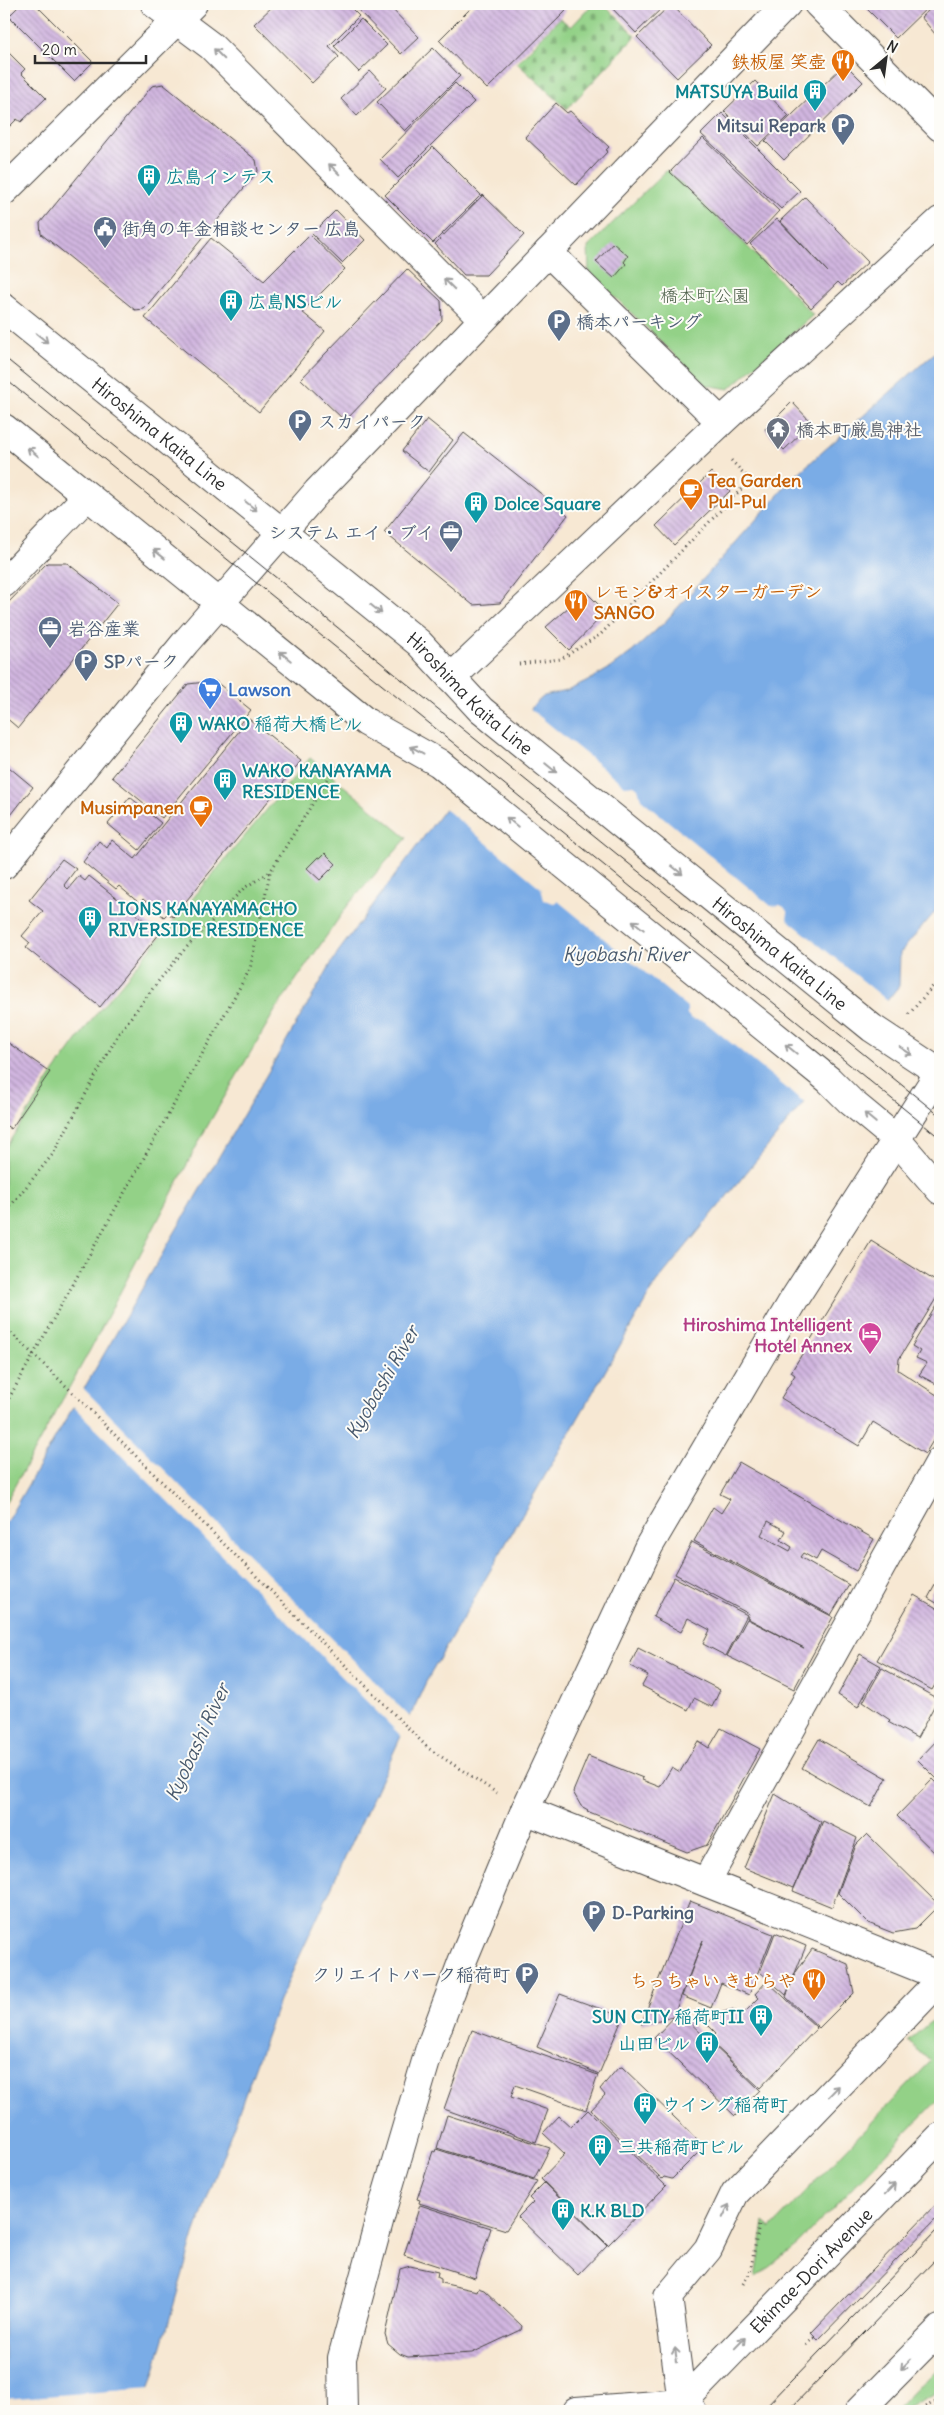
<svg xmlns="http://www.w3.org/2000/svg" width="944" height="2415" viewBox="0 0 944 2415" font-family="Delius,'Klee One',sans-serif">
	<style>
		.green { fill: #93d187; stroke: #5f7e59 }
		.cemetery { fill: url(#cemetery-stones); stroke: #5f7e59 }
		.water { fill: #7aace6; stroke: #526c88 }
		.pier { fill: #f7e8d3 }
		.building { fill: url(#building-back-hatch); fill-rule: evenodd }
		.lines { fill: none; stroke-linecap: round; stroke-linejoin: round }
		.street-casing { stroke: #4a4744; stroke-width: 30 }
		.secondary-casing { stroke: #4a4744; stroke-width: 30 }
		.path { stroke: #4a4744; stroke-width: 3; stroke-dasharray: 1 4; stroke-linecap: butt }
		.street { stroke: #fff; stroke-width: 28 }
		.secondary { stroke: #fff; stroke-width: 28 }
		.tram { stroke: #2b2b2b; stroke-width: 1 }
		.oneway { stroke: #a0a0a0 }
		.labels { text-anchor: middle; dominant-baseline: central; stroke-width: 4; stroke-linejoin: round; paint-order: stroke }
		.food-label { font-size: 18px; font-weight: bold; fill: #c56008; stroke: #fdfcf7; text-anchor: end }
		.culture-label { font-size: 18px; font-weight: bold; fill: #0d838f; stroke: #fdfcf7; text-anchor: start }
		.service-label { font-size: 18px; font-weight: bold; fill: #4e5e75; stroke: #fdfcf7; text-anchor: start }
		.park-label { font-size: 18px; fill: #4a5d47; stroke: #fdfcf7 }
		.worship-label { font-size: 18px; font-weight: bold; fill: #5b616d; stroke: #fdfcf7; text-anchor: start }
		.street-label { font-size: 18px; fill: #2b2b2b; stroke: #fdfcf7 }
		.shop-label { font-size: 18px; font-weight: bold; fill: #366cbe; stroke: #fdfcf7; text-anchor: start }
		.hotel-label { font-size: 18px; font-weight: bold; fill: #b23c85; stroke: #fdfcf7; text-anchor: end }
		.water-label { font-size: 19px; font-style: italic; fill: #47586c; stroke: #fdfcf7 }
	</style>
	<defs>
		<pattern id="cemetery-stones" width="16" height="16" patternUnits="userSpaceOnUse" patternTransform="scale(1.25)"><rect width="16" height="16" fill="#93d187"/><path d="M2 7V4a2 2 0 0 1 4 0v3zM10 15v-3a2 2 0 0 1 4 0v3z" fill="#78aa6f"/></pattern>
		<pattern id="building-back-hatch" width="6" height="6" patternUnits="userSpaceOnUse" patternTransform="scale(1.25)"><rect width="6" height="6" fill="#d1b6e0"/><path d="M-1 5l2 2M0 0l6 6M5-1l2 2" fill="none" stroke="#aa94b6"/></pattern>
	</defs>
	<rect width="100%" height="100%" fill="#fdfcf7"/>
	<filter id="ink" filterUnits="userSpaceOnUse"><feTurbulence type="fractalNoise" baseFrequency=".02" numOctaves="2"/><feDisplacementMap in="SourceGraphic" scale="10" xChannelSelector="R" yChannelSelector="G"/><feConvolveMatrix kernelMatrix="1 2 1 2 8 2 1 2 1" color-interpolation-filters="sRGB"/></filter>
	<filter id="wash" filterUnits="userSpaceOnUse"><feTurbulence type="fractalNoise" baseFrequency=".0096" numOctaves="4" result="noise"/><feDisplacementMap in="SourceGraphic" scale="20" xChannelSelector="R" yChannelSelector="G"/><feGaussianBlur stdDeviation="1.12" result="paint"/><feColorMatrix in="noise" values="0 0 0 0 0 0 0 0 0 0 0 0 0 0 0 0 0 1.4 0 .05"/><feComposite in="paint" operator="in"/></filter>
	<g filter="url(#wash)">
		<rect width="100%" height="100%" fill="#f7e8d3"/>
		<!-- green -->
		<g class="green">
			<path d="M667,170L750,249L813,315L729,389L706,385L589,272L588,247Z"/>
			<path d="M310,758L407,838L348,905L276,1009L204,1132L90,1350L4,1505V1150L54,1072L96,1014Z"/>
			<path d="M940,2021V2098L798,2244L755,2278L764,2222L771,2228L930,2061L908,2041L929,2023Z"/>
			<path d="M940,2365V2392L901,2411H895Z"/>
		</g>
		<!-- cemetery -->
		<path class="cemetery" d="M593,4H604L636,36L567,109L517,63L560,18L571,27Z"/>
		<!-- water -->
		<path class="water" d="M940,348V906L900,953L899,986L656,1283L426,1682L279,2001L194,2235L143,2411H4V1526L338,952L443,811L534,705L544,696L567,691L586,682L610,668L632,652L664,623L794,477Z"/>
		<!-- pier -->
		<g class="pier">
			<path d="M528,707L625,786L634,785L638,788L641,799L771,906L780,905L784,907L788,913L787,919L889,1002L806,1104L704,1021L691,1019L687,1014V1007L558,901L554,903L544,900L541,888L443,807Z"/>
			<path d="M82,1387L412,1719L403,1738L72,1405Z"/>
			<path d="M152,2388L145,2411H4V2399Z"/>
		</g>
		<g id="blocks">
			<!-- building -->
			<g class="building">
				<path d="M21,4H35L93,62L74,81L9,16Z"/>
				<path d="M275,4H347L359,16L329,46L339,57L312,83L254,24Z"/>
				<path d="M352,4H387L419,37L401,54Z"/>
				<path d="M475,4H559L566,11L487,89L439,40Z"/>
				<path d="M608,4H666L636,33Z"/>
				<path d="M671,4L711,45L677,78L637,37Z"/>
				<path d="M862,4H931L896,38Z"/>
				<path d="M936,4H940V40L921,17Z"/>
				<path d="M361,19L387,45L359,72L334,46Z"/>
				<path d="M4,48L25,69L21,73L46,98L21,122L17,119L4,132Z"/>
				<path d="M433,48L460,76L405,131L377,102Z"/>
				<path d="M845,64L863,82L784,160L765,141Z"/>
				<path d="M370,71L386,88L357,116L341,99Z"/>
				<path d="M755,81L789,116L758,146L724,111Z"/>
				<path d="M455,83L474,102L398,178L380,159Z"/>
				<path d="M163,84L256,160L258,171L144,309L135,310L41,234L40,223L152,86Z"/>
				<path d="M556,103L567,113L570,111L609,147L606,150L608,151L576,185L525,137Z"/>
				<path d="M722,113L800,191L781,209L701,134Z"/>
				<path d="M703,138L779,211L747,245L670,172Z"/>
				<path d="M433,147L481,195L433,243L385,195Z"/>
				<path d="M483,195L524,235L486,275H464L435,244Z"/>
				<path d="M805,197L868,262L842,286L838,282L811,308L750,244L777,219L828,272L780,221Z"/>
				<path d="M336,210L365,240L342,263L312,234Z"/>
				<path d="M310,235L345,269L302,312L325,331L259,412L145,318L211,238L264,281Z"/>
				<path d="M613,243L628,256L624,262L626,264L614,278L596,262Z"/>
				<path d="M407,269L441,301L442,320L345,421L301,379Z"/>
				<path d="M792,402L812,423L784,450L765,429Z"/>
				<path d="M427,419L453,440L429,472L402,451Z"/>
				<path d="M464,433L568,515L500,603L473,605L384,532Z"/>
				<path d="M711,472L730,491L674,545L656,526Z"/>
				<path d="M47,563H67L118,603L18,728L4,716V607Z"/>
				<path d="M586,592L606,612L569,650L546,627Z"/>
				<path d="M215,681L251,710L162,818L112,777L188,684Z"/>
				<path d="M249,719L301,761L173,917L168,913L164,917L143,899L139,903L119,886L116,889L83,862L99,841L107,848L112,840L135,859Z"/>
				<path d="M4,763L33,787L4,824Z"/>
				<path d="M130,797L161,823L139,850L108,824Z"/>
				<path d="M325,853L336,864L320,880L307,868L318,857L320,858Z"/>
				<path d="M62,859L76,869L64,885L68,889L79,876L85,881L89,876L160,933L100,1007L26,948L30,943L22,936L43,911L29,900Z"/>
				<path d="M4,1040L50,1072L11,1129L4,1124Z"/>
				<path d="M871,1241L940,1284V1292L899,1359L898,1370L940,1397V1429L925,1454L873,1422L859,1446L781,1398L795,1375L791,1372Z"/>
				<path d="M940,1299V1386L919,1375L927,1363L916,1358L920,1351L912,1346Z"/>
				<path d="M739,1462L874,1539L856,1571L821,1551L816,1560L803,1553L800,1557L849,1585L831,1615L694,1541L713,1507L721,1513L730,1499L720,1494ZM768,1521L786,1531L781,1540L792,1547L790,1551L761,1535Z"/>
				<path d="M692,1542L833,1617L794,1689L727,1656L747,1619L804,1648L747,1618L749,1614L675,1574Z"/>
				<path d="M940,1576V1605L928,1598Z"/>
				<path d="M674,1577L747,1615L726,1656L703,1644L710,1630L688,1618L681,1632L653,1617Z"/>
				<path d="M914,1595L940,1610V1676L932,1690L877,1660Z"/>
				<path d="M638,1648L720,1690L712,1707L694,1698L688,1710L642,1686L648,1675L630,1666Z"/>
				<path d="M860,1654L881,1666L858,1707L838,1695Z"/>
				<path d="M882,1668L938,1699L917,1738L888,1722L890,1720L863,1702Z"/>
				<path d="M721,1728L760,1749L707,1845L687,1852L587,1811L588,1810L581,1806L573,1792L588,1756L643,1778L642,1780L660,1787L672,1767L680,1772L698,1741L709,1748Z"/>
				<path d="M940,1737V1782L918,1760Z"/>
				<path d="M819,1739L887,1778L871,1807L802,1768Z"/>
				<path d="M933,1779L940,1786V1858L897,1816Z"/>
				<path d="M775,1794L821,1822L794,1888L744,1868Z"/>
				<path d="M823,1821L857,1838L832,1907L793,1891Z"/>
				<path d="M867,1834L939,1905L915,1929L893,1933L868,1923L838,1893L856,1845Z"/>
				<path d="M690,1901L773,1934L749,1995L721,1983L711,2008L682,1996L703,1940L673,2017L641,2024Z"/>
				<path d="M775,1933L806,1946L786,1995L760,1972Z"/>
				<path d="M812,1949L848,1964L854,1993L819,2028L786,1997L796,1972Z"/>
				<path d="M767,1981L817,2028L760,2088L709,2040L716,2033L707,2024L717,2014L733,2009L741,2016L759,1998L755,1994Z"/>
				<path d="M560,1994L623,2017L599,2074L537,2047Z"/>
				<path d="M679,2012L760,2090L735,2116L654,2038Z"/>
				<path d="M472,2030L598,2075L586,2110L515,2085L511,2097L548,2110L536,2142L444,2109Z"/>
				<path d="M622,2067L699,2141L696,2143L700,2151L672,2179L664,2177L662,2179L591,2110L605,2095L600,2089L618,2068Z"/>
				<path d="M588,2110L666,2186L608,2245L541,2179L565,2154L543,2133L559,2116L571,2127Z"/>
				<path d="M447,2115L550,2148L534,2179L437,2148Z"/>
				<path d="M436,2149L537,2181L506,2230L419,2203L420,2200L417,2199L433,2151L435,2152Z"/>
				<path d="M544,2183L607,2245L578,2275L518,2217L533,2202L529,2198Z"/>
				<path d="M940,2200V2215L818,2340L811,2333Z"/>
				<path d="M420,2205L491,2228L475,2278L404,2255Z"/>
				<path d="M410,2266L438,2272L437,2277L441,2279V2283L477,2291L478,2288L484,2290L522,2326L521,2330L472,2353L408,2357L400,2354L388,2344L385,2334L400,2269Z"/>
			</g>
		</g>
	</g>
	<g filter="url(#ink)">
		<use href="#blocks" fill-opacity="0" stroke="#4a4744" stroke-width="1"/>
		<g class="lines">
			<!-- street casing -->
			<g class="street-casing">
				<g id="street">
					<path d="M155,4L211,46L483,319"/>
					<path d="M548,252L721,422"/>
					<path d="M4,583L87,496"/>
					<path d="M451,678L721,422L940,221"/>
					<path d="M525,1810L940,1976"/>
					<path d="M706,1882L940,1461"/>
					<path d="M692,2411L682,2403L668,2297L708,2249L735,2193L940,1980"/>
				</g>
			</g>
			<!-- secondary casing -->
			<g class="secondary-casing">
				<g id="secondary">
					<path d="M818,4L940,127"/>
					<path d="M4,191L193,4"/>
					<path id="s1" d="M4,308L419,643L481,710L872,1028L940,1073"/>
					<path d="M4,428L366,722L439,763L829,1080L850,1101L896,1139L940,1190"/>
					<path d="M4,865L185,643L317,492L787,4"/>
					<path id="s2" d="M682,2403L940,2137"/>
					<path d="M343,2411L342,2358L384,2203L429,2051L462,1962L525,1810L649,1546L794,1299L940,1071"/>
					<path d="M576,2411L682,2403"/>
					<path d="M859,2411L940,2329"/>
				</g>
			</g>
			<!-- path -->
			<g class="path">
				<path d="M519,664L561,659L601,634L750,480L729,458"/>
				<path d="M909,1014L940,978"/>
				<path d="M4,1214L53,1154L119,1033L157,983L185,949L244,888L270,872"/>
				<path d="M4,1326L68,1388L428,1748L497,1793"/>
				<path d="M4,1407L250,969L270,872L336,766"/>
				<path d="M743,2284L750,2273L759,2225"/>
				<path d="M806,2345L815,2337"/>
				<path d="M916,2411L940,2400"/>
			</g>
			<!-- street -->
			<use href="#street" class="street"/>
			<!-- secondary -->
			<use href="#secondary" class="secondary"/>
			<!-- tram -->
			<g class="tram">
				<path d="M4,357L940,1116"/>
				<path d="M4,378L940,1138"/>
				<path d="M762,2411L940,2227"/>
				<path d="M788,2411L940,2255"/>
			</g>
		</g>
		<!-- one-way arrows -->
		<defs><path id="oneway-shaft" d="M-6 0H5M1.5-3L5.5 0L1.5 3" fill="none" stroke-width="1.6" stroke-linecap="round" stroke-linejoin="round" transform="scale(1.25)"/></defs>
		<g class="oneway">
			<use href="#oneway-shaft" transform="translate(219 54) rotate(-135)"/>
			<use href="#oneway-shaft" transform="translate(334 169) rotate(-135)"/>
			<use href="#oneway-shaft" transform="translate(449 284) rotate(-135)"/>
			<use href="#oneway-shaft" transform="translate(42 338) rotate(39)"/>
			<use href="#oneway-shaft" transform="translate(33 452) rotate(-141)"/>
			<use href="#oneway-shaft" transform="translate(251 506) rotate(39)"/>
			<use href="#oneway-shaft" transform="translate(159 554) rotate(-142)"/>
			<use href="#oneway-shaft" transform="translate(376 609) rotate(39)"/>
			<use href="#oneway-shaft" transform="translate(285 656) rotate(-141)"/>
			<use href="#oneway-shaft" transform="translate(417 750) rotate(-151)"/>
			<use href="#oneway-shaft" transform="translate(551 768) rotate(39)"/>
			<use href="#oneway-shaft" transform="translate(512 822) rotate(-141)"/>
			<use href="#oneway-shaft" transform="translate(677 870) rotate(39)"/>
			<use href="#oneway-shaft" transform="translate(638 925) rotate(-141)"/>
			<use href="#oneway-shaft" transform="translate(791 1049) rotate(-141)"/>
			<use href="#oneway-shaft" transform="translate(906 1051) rotate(33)"/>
			<use href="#oneway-shaft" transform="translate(870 1118) rotate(-140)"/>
			<use href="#oneway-shaft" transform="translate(834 2091) rotate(-46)"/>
			<use href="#oneway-shaft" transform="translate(890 2189) rotate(-46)"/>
			<use href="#oneway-shaft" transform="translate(726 2211) rotate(-64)"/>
			<use href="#oneway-shaft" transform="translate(740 2343) rotate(-46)"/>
			<use href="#oneway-shaft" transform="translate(676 2355) rotate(-98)"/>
			<use href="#oneway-shaft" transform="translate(906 2364) rotate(134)"/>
		</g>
	</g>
	<!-- icons -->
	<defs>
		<g id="restaurant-pin" transform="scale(1.25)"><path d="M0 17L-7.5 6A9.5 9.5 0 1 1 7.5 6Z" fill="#e8710a" stroke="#fdfcf7"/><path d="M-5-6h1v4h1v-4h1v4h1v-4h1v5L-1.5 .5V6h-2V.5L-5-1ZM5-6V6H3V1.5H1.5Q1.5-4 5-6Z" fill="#fff"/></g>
		<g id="building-pin" transform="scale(1.25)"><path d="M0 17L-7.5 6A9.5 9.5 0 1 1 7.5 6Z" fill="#0f9aa8" stroke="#fdfcf7"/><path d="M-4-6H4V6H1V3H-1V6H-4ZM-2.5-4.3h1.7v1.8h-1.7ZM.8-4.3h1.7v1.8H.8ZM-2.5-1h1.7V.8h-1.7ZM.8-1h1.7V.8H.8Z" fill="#fff"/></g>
		<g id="parking-pin" transform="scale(1.25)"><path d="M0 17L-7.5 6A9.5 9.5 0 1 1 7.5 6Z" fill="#5c6f8a" stroke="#fdfcf7"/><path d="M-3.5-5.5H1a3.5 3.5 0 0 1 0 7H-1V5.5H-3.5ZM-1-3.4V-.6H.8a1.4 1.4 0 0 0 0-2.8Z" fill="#fff"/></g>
		<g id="civic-pin" transform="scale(1.25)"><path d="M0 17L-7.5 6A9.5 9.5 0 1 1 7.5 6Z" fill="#5c6f8a" stroke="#fdfcf7"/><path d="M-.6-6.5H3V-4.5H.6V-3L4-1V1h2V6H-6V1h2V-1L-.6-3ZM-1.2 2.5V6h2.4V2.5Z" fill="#fff"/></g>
		<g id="temple-pin" transform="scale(1.25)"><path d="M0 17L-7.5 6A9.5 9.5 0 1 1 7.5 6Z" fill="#6b7280" stroke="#fdfcf7"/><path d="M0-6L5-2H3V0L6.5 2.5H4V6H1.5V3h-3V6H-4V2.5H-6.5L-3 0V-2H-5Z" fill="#fff"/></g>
		<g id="cafe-pin" transform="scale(1.25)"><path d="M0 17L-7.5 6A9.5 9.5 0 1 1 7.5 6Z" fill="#e8710a" stroke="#fdfcf7"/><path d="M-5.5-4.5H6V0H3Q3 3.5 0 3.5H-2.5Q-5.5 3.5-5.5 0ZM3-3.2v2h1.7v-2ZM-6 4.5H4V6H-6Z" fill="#fff"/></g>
		<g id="office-pin" transform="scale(1.25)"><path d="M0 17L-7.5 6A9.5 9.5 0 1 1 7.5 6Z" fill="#5c6f8a" stroke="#fdfcf7"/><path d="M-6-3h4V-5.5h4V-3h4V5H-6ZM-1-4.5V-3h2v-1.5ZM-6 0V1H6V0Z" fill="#fff"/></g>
		<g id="supermarket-pin" transform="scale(1.25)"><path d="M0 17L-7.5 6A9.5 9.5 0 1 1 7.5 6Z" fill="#3f7fe0" stroke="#fdfcf7"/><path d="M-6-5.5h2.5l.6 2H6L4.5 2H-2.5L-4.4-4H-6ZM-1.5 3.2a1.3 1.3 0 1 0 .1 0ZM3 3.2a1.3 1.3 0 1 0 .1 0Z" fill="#fff"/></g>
		<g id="hotel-pin" transform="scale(1.25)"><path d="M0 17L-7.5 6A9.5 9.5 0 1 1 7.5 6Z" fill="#d1479c" stroke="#fdfcf7"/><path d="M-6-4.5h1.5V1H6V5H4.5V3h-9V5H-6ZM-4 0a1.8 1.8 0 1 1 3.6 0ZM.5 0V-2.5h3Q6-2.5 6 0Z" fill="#fff"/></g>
	</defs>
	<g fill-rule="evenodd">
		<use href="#restaurant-pin" x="843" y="61"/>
		<use href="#building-pin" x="815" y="91"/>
		<use href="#parking-pin" x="843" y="125"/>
		<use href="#building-pin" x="149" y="176"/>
		<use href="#civic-pin" x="105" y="228"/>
		<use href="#building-pin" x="231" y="301"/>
		<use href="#parking-pin" x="559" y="321"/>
		<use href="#parking-pin" x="300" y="421"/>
		<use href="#temple-pin" x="778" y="429"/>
		<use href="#cafe-pin" x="691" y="490"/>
		<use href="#building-pin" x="476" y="503"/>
		<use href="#office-pin" x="451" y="532"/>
		<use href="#restaurant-pin" x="576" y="601"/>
		<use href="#office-pin" x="50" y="628"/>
		<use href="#parking-pin" x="86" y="661"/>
		<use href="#supermarket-pin" x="210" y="689"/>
		<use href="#building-pin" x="181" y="723"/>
		<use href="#building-pin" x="225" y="780"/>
		<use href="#cafe-pin" x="201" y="807"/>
		<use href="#building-pin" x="90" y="918"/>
		<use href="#hotel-pin" x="870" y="1334"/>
		<use href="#parking-pin" x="594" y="1912"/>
		<use href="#parking-pin" x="527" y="1974"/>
		<use href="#restaurant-pin" x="814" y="1980"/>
		<use href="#building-pin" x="761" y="2016"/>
		<use href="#building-pin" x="707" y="2043"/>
		<use href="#building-pin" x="645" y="2104"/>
		<use href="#building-pin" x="600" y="2146"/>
		<use href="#building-pin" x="563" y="2210"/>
	</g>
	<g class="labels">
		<!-- food labels -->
		<g class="food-label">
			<text x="826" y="61">鉄板屋 笑壺</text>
			<text x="708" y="480" text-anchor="start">Tea Garden<tspan x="708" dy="21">Pul-Pul</tspan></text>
			<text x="594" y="591" text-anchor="start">レモン&amp;オイスターガーデン<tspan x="594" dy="21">SANGO</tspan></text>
			<text x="184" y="807">Musimpanen</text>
			<text x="796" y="1980">ちっちゃい きむらや</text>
		</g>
		<!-- culture labels -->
		<g class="culture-label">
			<text x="798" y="91" text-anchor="end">MATSUYA Build</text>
			<text x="166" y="176">広島インテス</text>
			<text x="248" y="301">広島NSビル</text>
			<text x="494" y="503">Dolce Square</text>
			<text x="198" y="723">WAKO 稲荷大橋ビル</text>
			<text x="242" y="770">WAKO KANAYAMA<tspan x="242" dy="21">RESIDENCE</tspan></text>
			<text x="108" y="908">LIONS KANAYAMACHO<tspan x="108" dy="21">RIVERSIDE RESIDENCE</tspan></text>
			<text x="744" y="2016" text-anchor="end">SUN CITY 稲荷町II</text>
			<text x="690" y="2043" text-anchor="end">山田ビル</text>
			<text x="662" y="2104">ウイング稲荷町</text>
			<text x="618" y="2146">三共稲荷町ビル</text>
			<text x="580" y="2210">K.K BLD</text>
		</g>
		<!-- service labels -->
		<g class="service-label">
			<text x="826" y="125" text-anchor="end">Mitsui Repark</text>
			<text x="122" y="228">街角の年金相談センター 広島</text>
			<text x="576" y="321">橋本パーキング</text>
			<text x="318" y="421">スカイパーク</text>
			<text x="434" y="532" text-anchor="end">システム エイ・ブイ</text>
			<text x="68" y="628">岩谷産業</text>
			<text x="104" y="661">SPパーク</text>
			<text x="612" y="1912">D-Parking</text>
			<text x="510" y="1974" text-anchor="end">クリエイトパーク稲荷町</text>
		</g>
		<!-- park labels -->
		<g class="park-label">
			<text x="705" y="295">橋本町公園</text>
		</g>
		<!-- worship labels -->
		<g class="worship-label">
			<text x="796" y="429">橋本町厳島神社</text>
		</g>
		<!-- street labels -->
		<g class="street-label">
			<text stroke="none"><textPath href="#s1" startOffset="200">Hiroshima Kaita Line</textPath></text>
			<text stroke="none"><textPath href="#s1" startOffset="605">Hiroshima Kaita Line</textPath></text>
			<text stroke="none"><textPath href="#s1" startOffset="1010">Hiroshima Kaita Line</textPath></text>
			<text stroke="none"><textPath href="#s2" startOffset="185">Ekimae-Dori Avenue</textPath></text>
		</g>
		<!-- shop labels -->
		<g class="shop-label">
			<text x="228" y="689">Lawson</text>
		</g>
		<!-- hotel labels -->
		<g class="hotel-label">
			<text x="852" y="1324">Hiroshima Intelligent<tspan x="852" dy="21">Hotel Annex</tspan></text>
		</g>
		<!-- water labels -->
		<g class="water-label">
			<text x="626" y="954">Kyobashi River</text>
			<text transform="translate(382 1382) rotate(-60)">Kyobashi River</text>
			<text transform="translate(197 1742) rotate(-65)">Kyobashi River</text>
		</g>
	</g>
	<!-- margin -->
	<rect width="944" height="2415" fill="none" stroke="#fdfcf7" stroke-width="20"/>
	<!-- north arrow -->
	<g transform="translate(886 58) rotate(29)" stroke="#fdfcf7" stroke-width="4" paint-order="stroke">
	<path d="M0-4L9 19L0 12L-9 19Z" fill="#2b2b2b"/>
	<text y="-8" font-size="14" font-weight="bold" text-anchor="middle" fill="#2b2b2b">N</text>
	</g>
	<!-- scale -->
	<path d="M35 55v8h111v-8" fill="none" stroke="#2b2b2b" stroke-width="2.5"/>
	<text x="42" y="55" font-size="15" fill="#2b2b2b" stroke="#fdfcf7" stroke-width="4" paint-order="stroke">20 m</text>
</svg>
